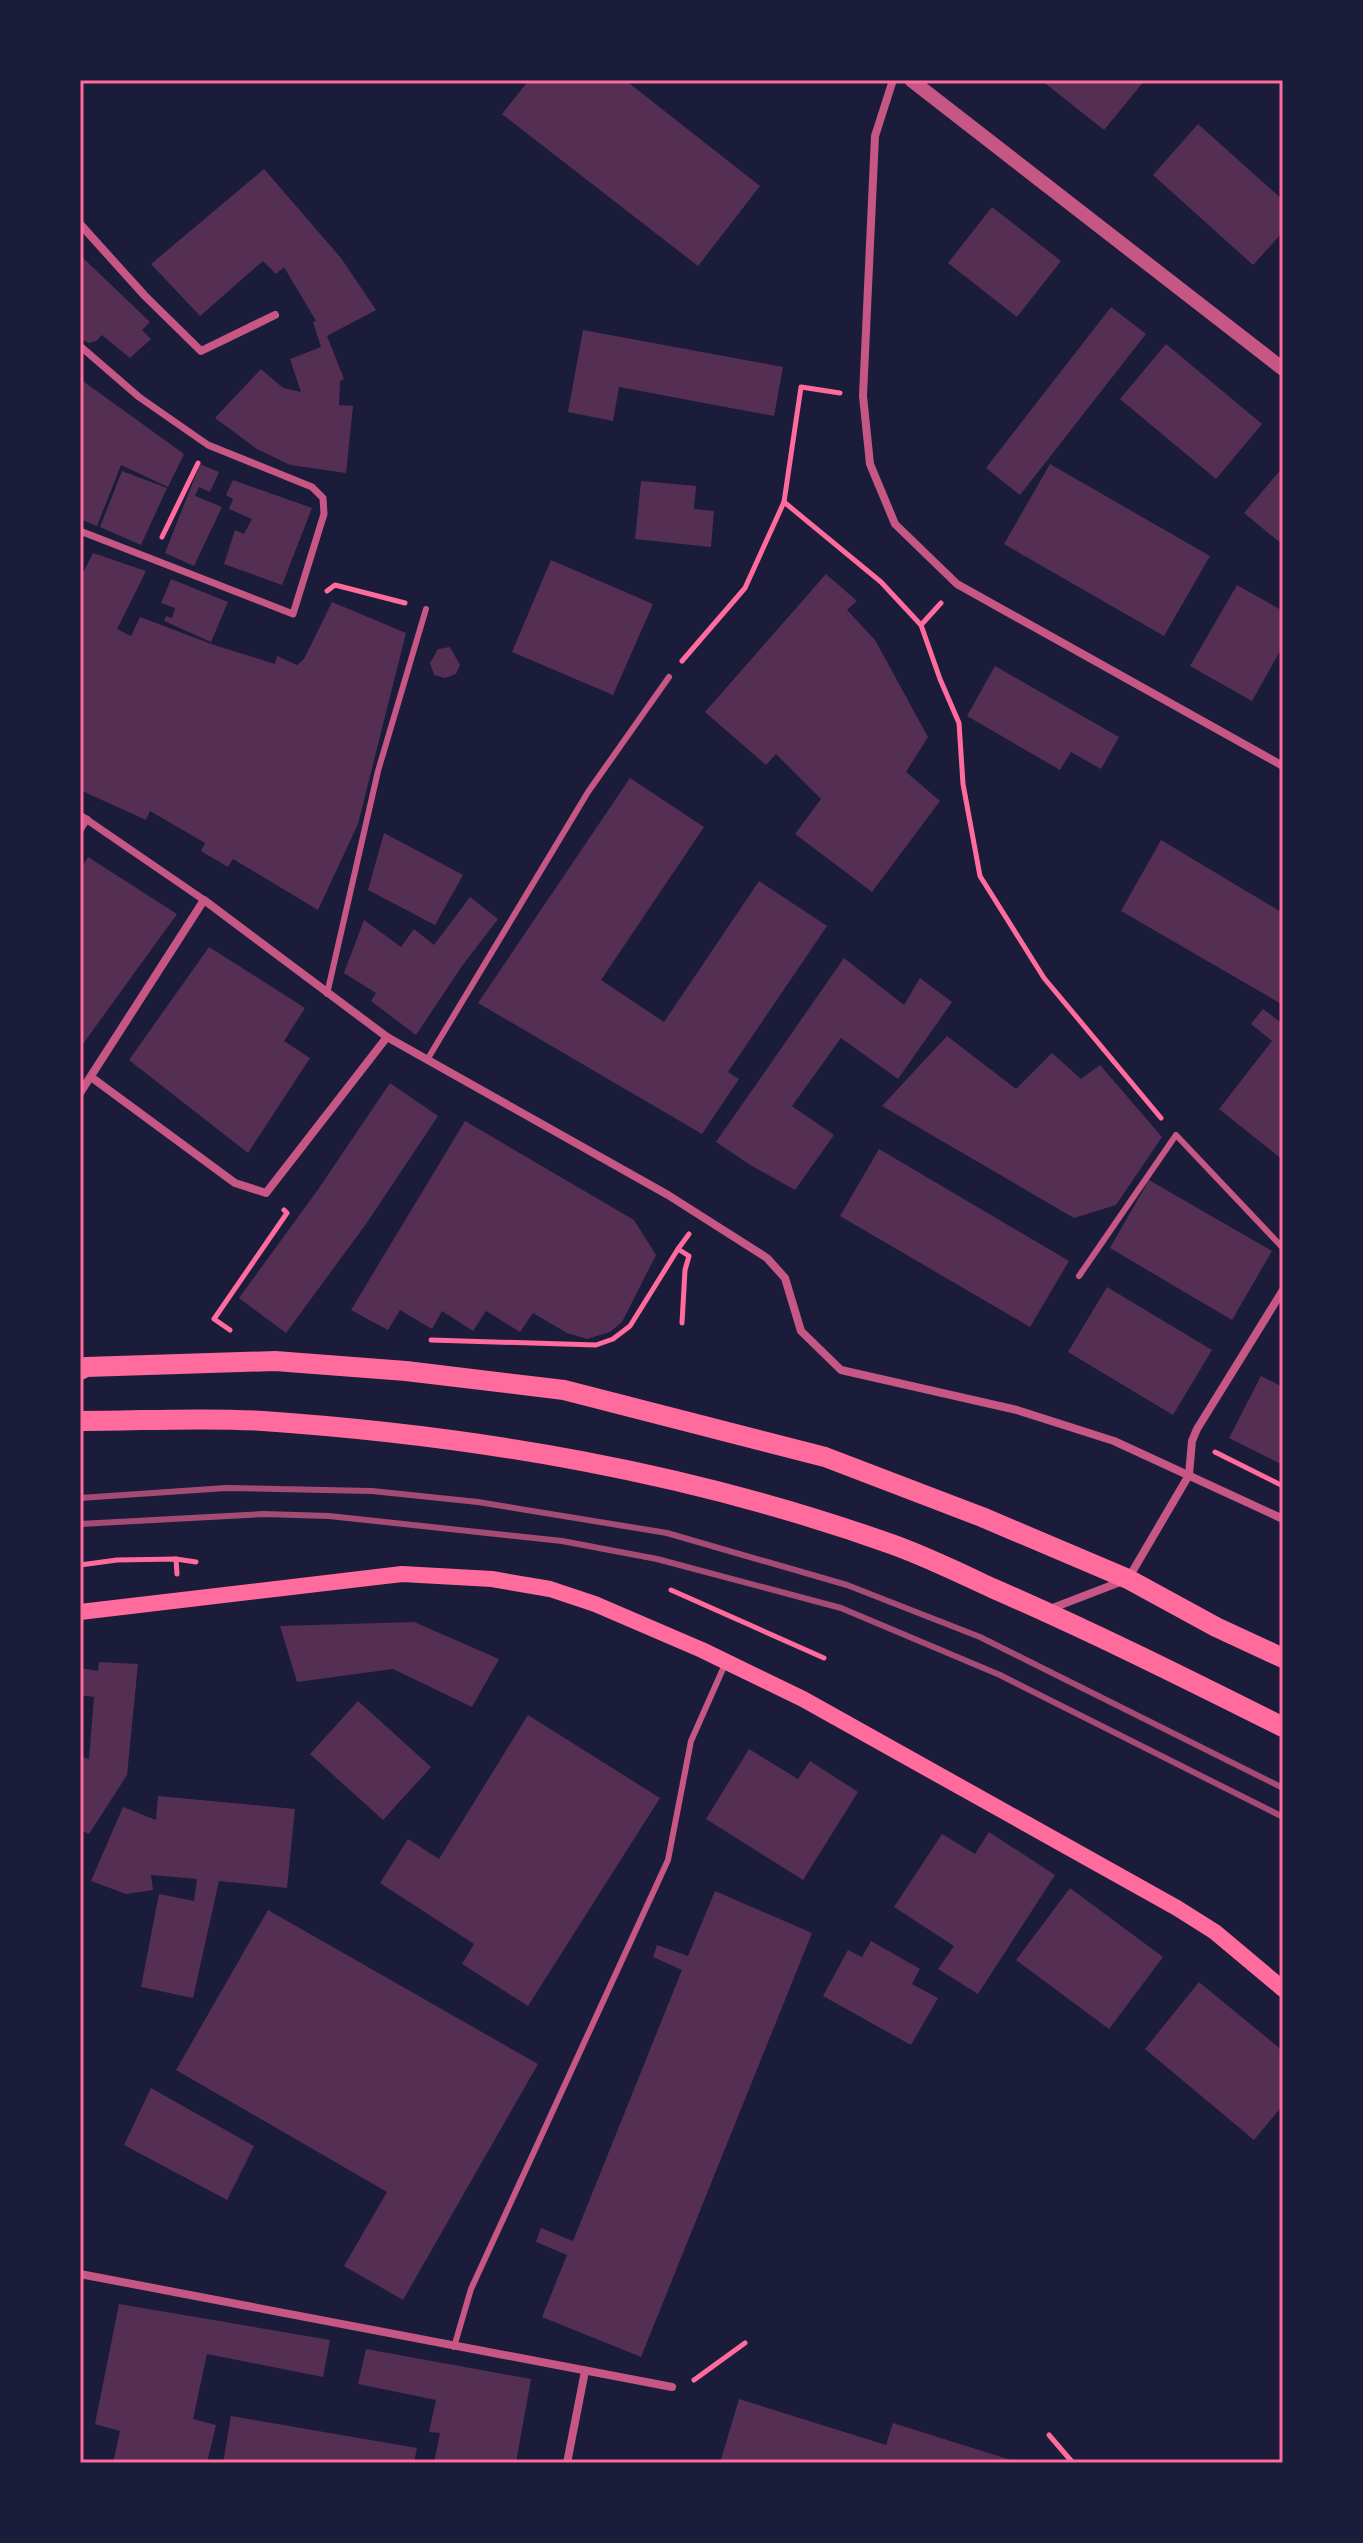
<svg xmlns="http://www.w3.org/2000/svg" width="1363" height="2543" viewBox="0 0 1363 2543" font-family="'Sofia Sans Condensed',sans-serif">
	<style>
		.building { fill: #542f53 }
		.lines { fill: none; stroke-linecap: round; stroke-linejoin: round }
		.path { stroke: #ff6b9d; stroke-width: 5 }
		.service { stroke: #c65784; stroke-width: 6 }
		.pedestrian { stroke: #c65784; stroke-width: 7 }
		.minor { stroke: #c65784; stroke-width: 8 }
		.tertiary { stroke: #c65784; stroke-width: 14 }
		.secondary { stroke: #ff6b9d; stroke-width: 16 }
		.primary { stroke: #ff6b9d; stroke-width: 20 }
		.rail { stroke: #a44b75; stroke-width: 6 }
		.neatline { fill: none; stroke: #ff6b9d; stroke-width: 3 }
	</style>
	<rect width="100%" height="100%" fill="#1b1b3a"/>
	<!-- building -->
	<g class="building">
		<path d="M529,80H625L760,186L698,266L502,114Z"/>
		<path d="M1041,80H1145L1104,130Z"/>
		<path d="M1198,124L1283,200V232L1253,265L1153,175Z"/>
		<path d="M264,169L341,258L376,310L327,336L344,379L340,381L339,405L353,406L346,473L290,465L257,449L215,418L261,369L283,388L301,392L290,359L321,347L313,322L316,321L284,267L276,274L263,261L200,316L151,264Z"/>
		<path d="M992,207L1061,261L1017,317L948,263Z"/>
		<path d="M80,255L150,322L142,330L151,339L130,358L102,335L96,341L89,343L80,338Z"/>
		<path d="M1111,307L1146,334L1020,495L986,468Z"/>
		<path d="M583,330L783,367L774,416L619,387L613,421L568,412Z"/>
		<path d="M1166,344L1262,424L1216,479L1120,399Z"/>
		<path d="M80,379L184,454L168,487L121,465L97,526L80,519Z"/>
		<path d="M200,464L219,472L210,492L199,487L195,496L222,507L194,566L165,553Z"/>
		<path d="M1050,464L1210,556L1164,636L1004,544Z"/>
		<path d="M1283,467V545L1244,513Z"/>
		<path d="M122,471L167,488L141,545L100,527Z"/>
		<path d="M233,480L312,508L282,585L224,564L235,530L244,534L252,519L229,509L233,499L226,495Z"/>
		<path d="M641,481L696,486L694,509L714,511L711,547L635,539Z"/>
		<path d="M93,553L146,571L117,629L131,636L140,617L214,645L275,664L277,656L297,665L304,659L332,602L406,633L358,824L318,910L233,859L228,867L201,851L205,843L150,811L146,820L80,790V579Z"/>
		<path d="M551,560L653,604L613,695L512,652Z"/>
		<path d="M826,574L857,601L847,610L875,640L928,737L906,772L940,801L872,892L795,834L821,799L776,754L766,765L705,712Z"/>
		<path d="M171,579L228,602L211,642L164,621L166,616L172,618L175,608L161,603Z"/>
		<path d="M1237,585L1283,611V646L1252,701L1190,666Z"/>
		<path d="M450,647L460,665L456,674L445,678L434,675L430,663L438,649Z"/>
		<path d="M995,666L1119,737L1101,769L1071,752L1060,770L967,716Z"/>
		<path d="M630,778L704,827L601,980L664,1022L759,881L827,926L728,1072L739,1079L702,1134L478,1003Z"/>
		<path d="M384,833L463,875L435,925L368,890Z"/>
		<path d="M1161,840L1283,913V1005L1121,911Z"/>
		<path d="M88,857L177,914L80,1048V870Z"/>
		<path d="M470,897L498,919L462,966L416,1035L371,1001L376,993L344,973L364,920L401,947L414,929L434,945Z"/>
		<path d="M209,947L305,1008L284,1041L310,1058L248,1153L129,1060Z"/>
		<path d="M844,958L904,1005L920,978L952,1002L898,1079L841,1038L792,1106L834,1135L795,1190L752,1166L716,1142Z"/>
		<path d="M1263,1009L1283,1024V1160L1219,1109L1272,1041L1251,1024Z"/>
		<path d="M947,1036L1016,1089L1052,1053L1081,1079L1100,1065L1162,1137L1116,1205L1074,1218L882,1106Z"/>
		<path d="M390,1083L438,1116L366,1224L286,1333L239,1298L317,1191Z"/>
		<path d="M465,1121L634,1220L656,1255L622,1322L610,1332L587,1339L567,1333L533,1313L520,1332L486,1311L473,1331L442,1311L432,1329L400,1310L388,1330L351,1310Z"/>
		<path d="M879,1149L1069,1261L1030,1327L840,1216Z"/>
		<path d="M1149,1180L1272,1251L1232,1320L1110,1248Z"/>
		<path d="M1107,1287L1212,1350L1173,1415L1068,1352Z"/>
		<path d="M1261,1376L1283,1387V1465L1229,1438Z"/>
		<path d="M414,1622L499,1659L472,1707L393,1669L297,1682L280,1626Z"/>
		<path d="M99,1662L138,1664L127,1775L89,1834L80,1830V1757L89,1759L94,1697L80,1695V1668L98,1671Z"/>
		<path d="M358,1701L431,1767L383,1820L310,1754Z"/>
		<path d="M528,1715L660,1798L528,2006L462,1964L474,1944L380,1883L408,1839L439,1859Z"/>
		<path d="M749,1749L798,1779L810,1761L858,1792L803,1880L706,1819Z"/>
		<path d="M158,1796L295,1809L287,1888L219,1881L193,1998L141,1987L159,1894L194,1901L197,1879L151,1875L153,1890L126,1894L91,1881L123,1807L156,1820Z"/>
		<path d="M989,1832L1055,1875L978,1994L938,1969L954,1946L894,1907L942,1834L975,1854Z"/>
		<path d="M1070,1888L1163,1957L1109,2029L1016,1960Z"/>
		<path d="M715,1891L812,1933L641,2357L542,2317L567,2255L536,2242L541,2228L573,2241L682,1970L653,1957L657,1945L688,1956Z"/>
		<path d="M268,1910L538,2064L403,2300L344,2266L387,2192L176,2070Z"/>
		<path d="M871,1941L920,1969L912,1984L938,1998L911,2045L823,1996L848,1950L862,1957Z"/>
		<path d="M1199,1982L1283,2051V2105L1254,2140L1145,2049Z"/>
		<path d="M151,2088L254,2146L227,2200L124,2145Z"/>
		<path d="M119,2304L330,2340L323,2377L207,2354L193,2419L216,2425L207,2463H113L120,2431L95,2424Z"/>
		<path d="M366,2349L531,2379L516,2463H434L440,2433L429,2432L436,2400L358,2384Z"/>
		<path d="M739,2399L886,2445L893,2423L1020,2463H720Z"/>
		<path d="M231,2416L417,2448L414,2463H223Z"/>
	</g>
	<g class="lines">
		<!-- path -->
		<g class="path">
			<path d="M784,502L881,582L921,625L941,603"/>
			<path d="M162,537L198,463"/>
			<path d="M327,591L335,585L405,603"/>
			<path d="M921,625L940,679L959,723L963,784L980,876L1044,978L1161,1118"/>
			<path d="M682,661L745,588L784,502L801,387L840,393"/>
			<path d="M682,1323L685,1270L689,1256L678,1249L689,1234"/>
			<path d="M230,1330L214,1319L287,1213L284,1210"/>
			<path d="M431,1340L596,1345L613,1339L630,1326L678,1249"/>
			<path d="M1215,1452L1283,1486"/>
			<path d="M176,1559L196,1562"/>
			<path d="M80,1565L117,1560L176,1559L177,1574"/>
			<path d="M671,1590L824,1658"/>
			<path d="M694,2380L745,2343"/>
			<path d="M1049,2435L1073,2463"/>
		</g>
		<!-- service -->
		<g class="service">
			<path d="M327,994L378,771L426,609"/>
			<path d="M427,1060L588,792L669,677"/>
			<path d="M1079,1276L1176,1135L1283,1248"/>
			<path d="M454,2347L471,2289L668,1860L691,1741L726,1662"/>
		</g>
		<!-- pedestrian -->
		<g class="pedestrian">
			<path d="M80,346L139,397L208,445L312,487L323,498L324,514L293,614L80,531"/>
			<path d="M80,815L204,900"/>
			<path d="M80,830L87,819"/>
		</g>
		<!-- minor -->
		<g class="minor">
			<path d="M893,80L875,136L863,396L870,464L895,524L957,584L1283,766"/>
			<path d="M80,224L145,296L201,351L275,315"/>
			<path d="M91,1077L235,1183L266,1193L387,1037"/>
			<path d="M80,1093L204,900L387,1037L668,1195L767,1258L785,1278L801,1331L841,1370L1017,1410L1114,1441L1283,1519"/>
			<path d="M1050,1609L1128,1579L1189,1475L1192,1441L1197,1429L1283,1290"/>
			<path d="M80,2274L672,2387"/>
			<path d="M567,2463L585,2371"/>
		</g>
		<!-- tertiary -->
		<path class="tertiary" d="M911,80L1283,369"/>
		<!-- secondary -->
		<path class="secondary" d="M80,1612L402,1574L492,1579L550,1589L595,1604L702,1650L803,1699L1177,1908L1215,1932L1283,1989"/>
		<!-- primary -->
		<g class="primary">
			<path d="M80,1370L86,1367L275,1361L406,1371L564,1390L825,1457L982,1517L1128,1579L1216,1627L1283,1658"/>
			<path d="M80,1421C141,1421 203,1417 263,1421C479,1436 690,1472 894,1545C927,1557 960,1573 992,1588C1091,1631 1187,1679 1283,1727"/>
		</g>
		<!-- rail -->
		<g class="rail">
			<path d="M80,1498L226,1488L372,1491L478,1502L667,1533L847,1585L980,1637L1283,1788"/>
			<path d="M80,1524L263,1514L329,1516L562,1541L657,1559L841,1608L1000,1675L1283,1817"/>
		</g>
	</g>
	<!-- border -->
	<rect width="1363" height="2543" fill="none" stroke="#1b1b3a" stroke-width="164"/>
	<rect x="82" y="82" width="1199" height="2379" class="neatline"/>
</svg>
